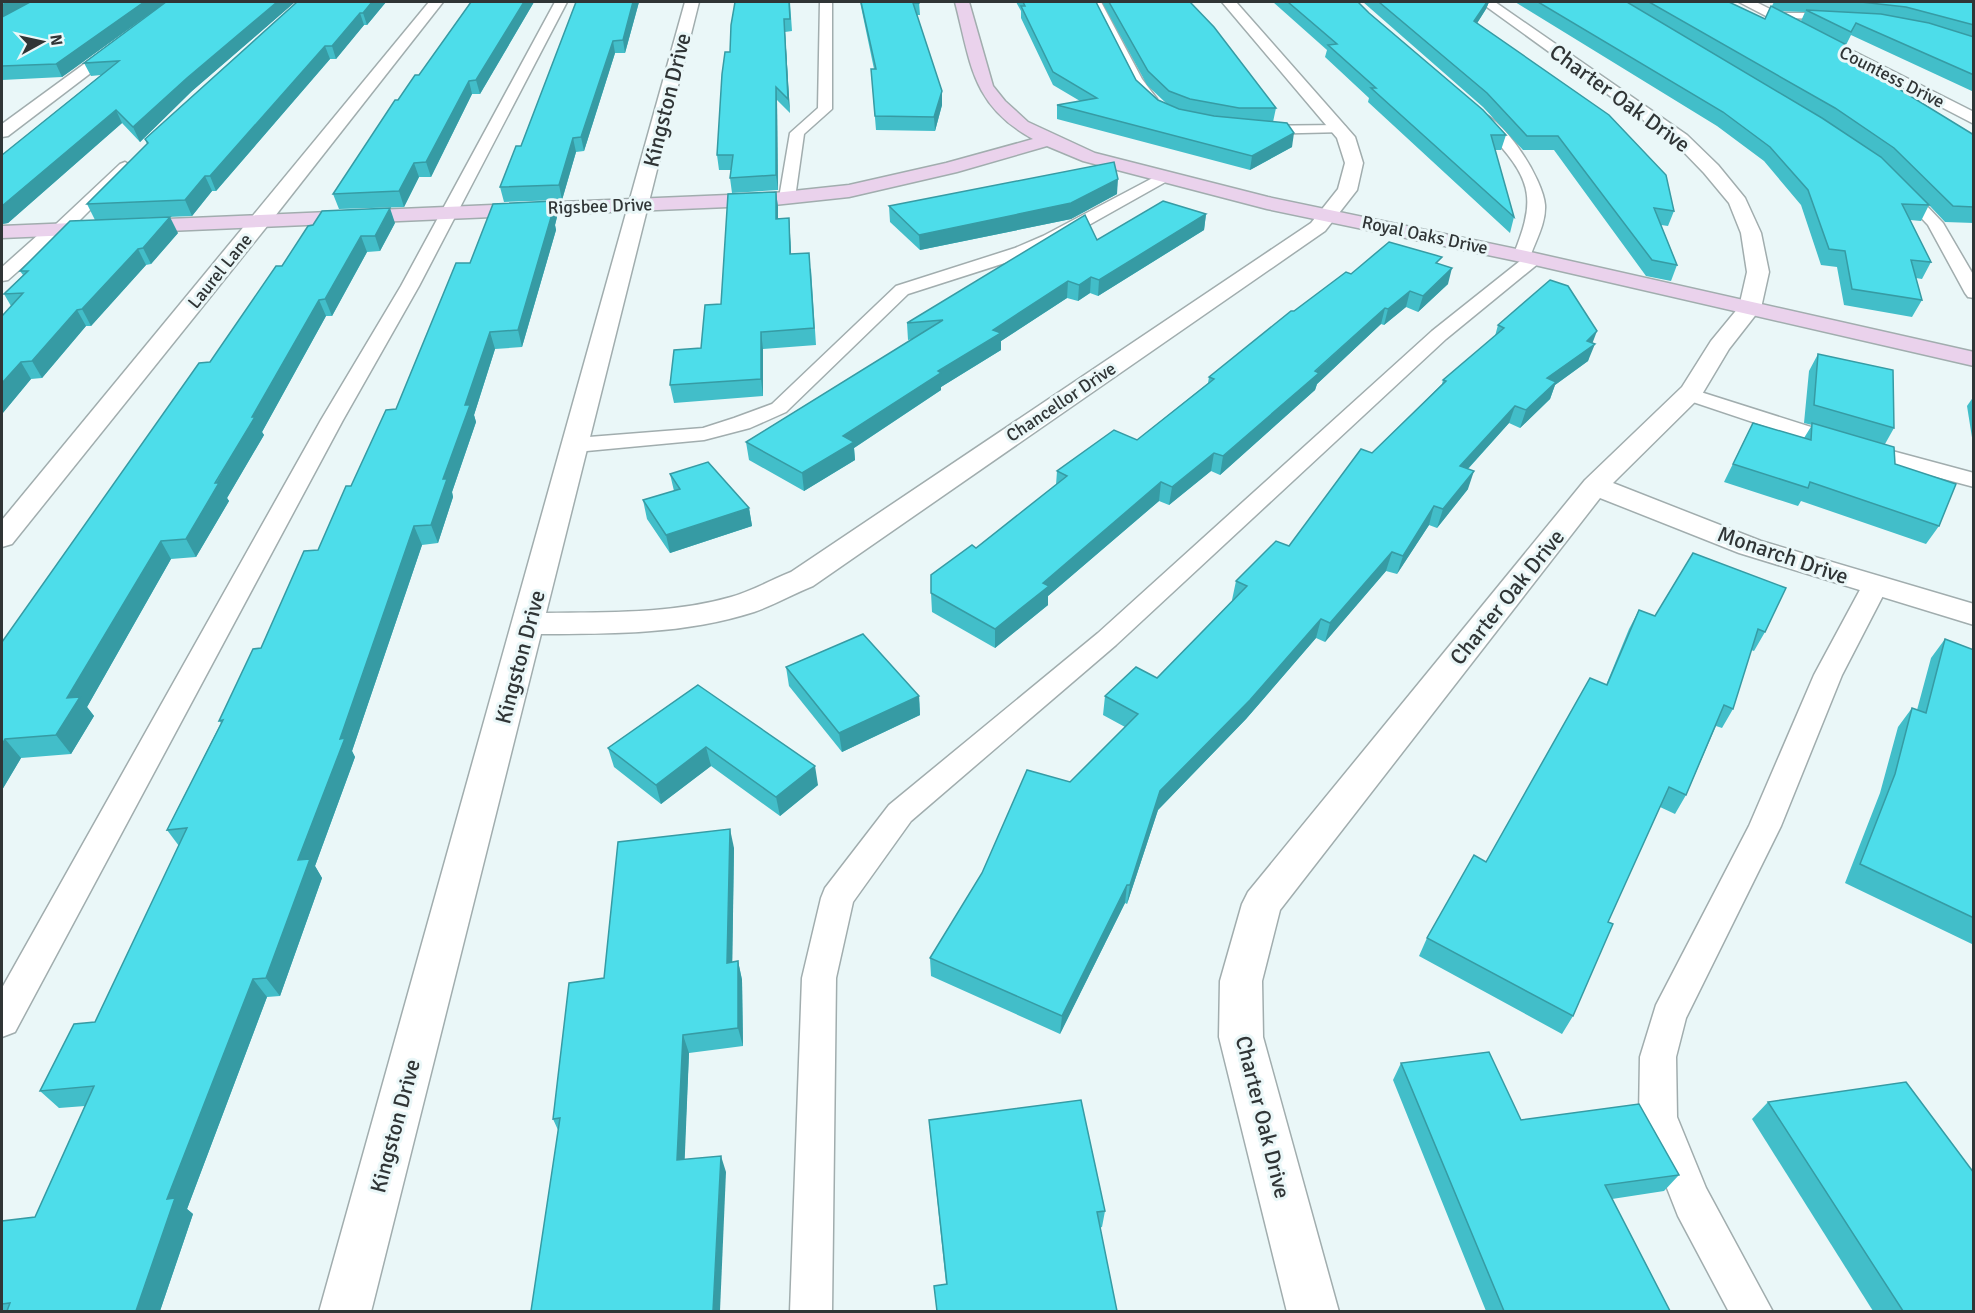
<svg xmlns="http://www.w3.org/2000/svg" width="1975" height="1313" viewBox="0 0 1975 1313" font-family="Signika,sans-serif">
	<style>
		.lines { fill: none; stroke-linecap: round; stroke-linejoin: round }
		.lane-casing { stroke: #a1adae; stroke-width: 3 }
		.street-casing { stroke: #a1adae; stroke-width: 3 }
		.secondary-casing { stroke: #a1adae; stroke-width: 3 }
		.lane { fill: #fff; fill-rule: evenodd }
		.street { fill: #fff; fill-rule: evenodd }
		.secondary { fill: #ead2ec; fill-rule: evenodd }
		.wall { fill: #42bec9; fill-rule: evenodd }
		.shaded-wall { fill: #369ba4 }
		.building { fill: #4dddea; stroke: #369ba4; stroke-width: 1.5 }
		.labels { text-anchor: middle; dominant-baseline: central; stroke-width: 6; stroke-linejoin: round; paint-order: stroke }
		.far-street-label { font-size: 18px; fill: #303536; stroke: #eaf7f8 }
		.street-label { font-size: 22px; fill: #303536; stroke: #eaf7f8 }
	</style>
	<rect width="100%" height="100%" fill="#eaf7f8"/>
	<g class="lines">
		<!-- lane casing -->
		<g class="lane-casing">
			<g id="lane">
				<path d="M555,2H567L419,286L343,420L15,1032L2,1037V988L321,420L401,286Z"/>
				<path d="M820,2H832V109L804,134L795,198L787,203L779,198L790,133L818,108Z"/>
				<path d="M1090,2H1101L1142,79L1157,99L1155,102H1145L1129,80Z"/>
				<path d="M1774,13H1839L1845,16L1839,19L1770,18V14Z"/>
				<path d="M1479,112C1504,118 1543,179 1545,205C1546,222 1537,238 1531,254L1539,255L1542,259L1539,263L1446,339L1116,645L911,821L853,902L836,978L832,1312H790L802,978L821,898L825,888L889,805L1098,633L1432,331L1520,261L1513,256C1534,204 1535,183 1495,140C1488,132 1479,125 1472,116Z"/>
				<path d="M1340,125L1345,126L1347,129L1345,132L1257,134L1250,130L1257,126Z"/>
				<path d="M125,162L133,167L67,233L60,234L8,280L2,281V267L48,226L55,225L120,164Z"/>
				<path d="M1164,172L1172,177L1169,180L1055,244L1027,256L908,294L786,412L750,428L704,440L576,452L568,450L565,445L568,440L576,438L703,428L734,418L772,404L896,286L1015,248L1043,236Z"/>
				<path d="M1899,181L1905,183L1943,223L1974,276V298L1968,297L1965,293L1928,225L1891,186Z"/>
				<path d="M1688,388L1855,441L1974,473V487L1839,451L1681,398L1678,394L1681,390Z"/>
				<path d="M1875,578L1884,580L1888,586L1842,675L1781,826L1686,1018L1676,1057L1677,1117L1706,1188L1773,1312H1729L1678,1216L1639,1117L1640,1057L1656,1005L1749,826L1814,675L1862,586L1866,580Z"/>
			</g>
		</g>
		<!-- street casing -->
		<g class="street-casing">
			<g id="street">
				<path d="M169,2H184L8,136L2,137V124Z"/>
				<path d="M429,2H443L268,225L12,544L2,547V520Z"/>
				<path d="M685,2H699L546,613C607,612 672,614 731,597C752,591 771,580 791,572L1311,223L1338,189L1345,163L1337,138L1222,2H1236L1355,137L1363,163L1357,190L1325,231L813,586C793,594 774,605 754,612C686,634 612,634 541,634L371,1312H319Z"/>
				<path d="M1480,2H1495L1687,135L1718,165L1745,198L1761,233L1769,272L1761,308L1729,349L1701,396L1613,483L1761,541L1974,604V625L1739,553L1600,498L1280,910L1262,981L1263,1037L1339,1312H1287L1219,1037L1220,981L1242,904L1248,892L1585,480L1682,387L1711,341L1739,307L1747,272L1741,233L1729,203L1704,173L1675,143Z"/>
				<path d="M1739,2H1756L1974,112V124Z"/>
			</g>
		</g>
		<!-- secondary casing -->
		<g class="secondary-casing">
			<path id="secondary" d="M955,2H969L993,86L1005,101L1028,122L1095,153L1268,197L1526,251L1974,352V366L1526,263L1267,209L1083,161L1047,146L957,172L849,197L774,205L2,238V226L774,193L849,185L946,163L1033,139C971,105 971,63 955,2Z"/>
		</g>
		<!-- lane -->
		<use href="#lane" class="lane"/>
		<!-- street -->
		<use href="#street" class="street"/>
		<!-- secondary -->
		<use href="#secondary" class="secondary"/>
	</g>
	<!-- wall -->
	<g class="wall">
		<path d="M2,2H166L62,77L2,80Z"/>
		<path d="M166,2H295L192,91L140,142L122,123L8,223L2,224V155L101,75L91,76L84,63Z"/>
		<path d="M297,2H386L367,25H364L336,59H330L216,191H212L192,216L95,220L87,204L147,144L145,139Z"/>
		<path d="M471,2H534L480,94H472L431,177H419L404,207L339,209L333,194L398,100L419,75Z"/>
		<path d="M576,2H639L625,53H615L584,151L576,152L562,200L504,202L500,187L521,146Z"/>
		<path d="M790,2L792,31L785,32L790,113L777,100L778,190L732,193L730,178L731,170H719L717,155L730,52Z"/>
		<path d="M860,2H919L920,15H917L942,105L935,131L876,130L871,69H874Z"/>
		<path d="M1016,2H1096L1136,80L1158,100L1179,109L1181,110L1167,104L1147,85L1102,2H1190L1276,108L1273,122L1292,147L1250,170L1057,119V105L1080,101L1053,85L1021,18V11Z"/>
		<path d="M1273,2H1358L1369,13L1506,135L1501,150H1495L1514,217L1510,233L1368,102L1369,98L1325,57L1327,50Z"/>
		<path d="M1363,2H1489L1486,9L1477,23L1674,211L1668,226L1661,225L1677,265L1671,281L1646,276L1554,150H1523L1483,107Z"/>
		<path d="M1515,2H1729L1765,19L1774,2H1974V92L1851,35L1846,45L1845,44L1840,54L1974,135V223L1945,222L1929,205L1921,221L1910,220L1931,262L1922,279L1916,278L1922,300L1912,317L1844,305L1837,267L1821,265L1801,205L1764,161L1717,126ZM1780,11L1805,12L1801,21Z"/>
		<path d="M776,192L778,207V218H789L791,254L811,269L816,345L763,349V396L674,403L670,385L701,348L721,304Z"/>
		<path d="M1117,194L1071,219L920,250L890,222L889,206Z"/>
		<path d="M1206,214L1204,230L1098,296L1090,293L1078,301L1067,298L1001,341V350L941,387V390L854,448L855,460L804,491L749,460L746,442L913,339L908,340L907,323L1097,240Z"/>
		<path d="M557,217L555,225L556,230L522,347L495,349L474,415L476,422L452,492L453,497L438,543L422,545L352,751L355,757L315,866L322,878L280,996L267,997L187,1209L193,1214L160,1311H2V1221L35,1217L85,1106L59,1108L40,1091L95,1022L179,846L167,830L221,723L219,721L318,550L351,486L396,409L470,263Z"/>
		<path d="M395,223L380,251L367,252L332,316H326L262,432L264,435L227,498L229,501L196,557L171,559L87,707L94,716L71,754L21,758L2,790V642L210,362L282,266Z"/>
		<path d="M178,233L151,264L146,265L91,326H86L42,378L31,379L2,414V316L11,306L4,294L23,275L20,271Z"/>
		<path d="M1440,264L1448,284L1418,312L1406,307L1384,325L1381,324L1317,384L1315,390L1220,475L1211,471L1169,505L1159,501L1048,596V605L995,648L932,612L931,593L976,548L1056,485L1057,471L1137,440L1208,383L1209,377L1294,311L1351,274Z"/>
		<path d="M1498,325L1592,344L1588,361L1555,385L1550,399L1520,428L1509,423L1468,469V489L1437,528L1429,525L1397,574L1386,571L1325,642L1316,638L1246,719L1158,810L1127,904L1125,903L1060,1034L931,976L930,958L1070,782L1125,727L1103,715L1105,696L1157,678L1233,600H1232L1236,581L1289,546L1372,453L1442,384L1443,380L1495,336Z"/>
		<path d="M1818,354L1894,428L1885,444L1895,464L1939,526L1926,544L1801,501L1798,506L1724,482L1753,423L1804,438L1812,425L1804,423L1809,371Z"/>
		<path d="M1974,396V450L1967,406Z"/>
		<path d="M670,474L749,508L752,526L670,553L647,519L643,500L674,491Z"/>
		<path d="M1693,553L1765,632L1754,651L1751,650L1733,709L1722,728L1716,726L1686,795L1675,814L1660,807L1608,922L1573,1016L1562,1034L1419,956L1427,938L1486,862L1606,685L1629,629L1639,610L1655,616Z"/>
		<path d="M1945,639L1974,650V945L1845,883L1880,793L1898,727L1912,708L1917,710L1931,658Z"/>
		<path d="M786,667L919,696L920,715L842,752L789,686Z"/>
		<path d="M698,685L818,785L780,816L711,766L661,804L614,767L608,748Z"/>
		<path d="M734,848L732,962L738,961L742,980L743,1046L689,1053L684,1160L726,1172L558,1130L553,1119L604,978Z"/>
		<path d="M1401,1063L1521,1120L1679,1175L1664,1191L1612,1199L1670,1311H1486L1393,1080Z"/>
		<path d="M1768,1102L1974,1311H1873L1752,1119Z"/>
		<path d="M929,1120L1105,1211L1102,1227L946,1284Z"/>
	</g>
	<!-- shaded-wall -->
	<g class="shaded-wall">
		<path d="M8,2H35L2,21V5Z"/>
		<path d="M144,2H166L62,77L56,64Z"/>
		<path d="M277,2H295L192,91L140,142L133,127L187,78Z"/>
		<path d="M372,2H386L367,25L363,13Z"/>
		<path d="M524,2H534L480,94L476,80Z"/>
		<path d="M633,2H639L625,53L623,40Z"/>
		<path d="M1487,2H1489L1486,9L1471,33L1474,21Z"/>
		<path d="M360,13L364,25L336,59L332,46Z"/>
		<path d="M784,19L785,32L790,113L788,99Z"/>
		<path d="M613,41L615,53L584,151L581,137Z"/>
		<path d="M325,46L330,59L216,191L210,176Z"/>
		<path d="M469,81L472,94L431,177L426,162Z"/>
		<path d="M776,87L777,100L778,190L776,175Z"/>
		<path d="M942,91V105L935,131L934,117Z"/>
		<path d="M116,110L122,123L8,223L2,224V206Z"/>
		<path d="M1294,133L1292,147L1250,170L1252,156Z"/>
		<path d="M573,138L576,152L562,200L559,185Z"/>
		<path d="M414,163L419,177L404,207L399,191Z"/>
		<path d="M205,176L212,191L192,216L185,200Z"/>
		<path d="M1118,179L1117,194L1071,219L920,250L919,235Z"/>
		<path d="M776,192L778,207V234L776,219Z"/>
		<path d="M554,201L557,217L555,225L556,230L522,347L518,330Z"/>
		<path d="M390,208L395,223L380,251L375,236Z"/>
		<path d="M1206,214L1204,230L1098,296L1099,280Z"/>
		<path d="M170,217L178,233L151,264L143,248Z"/>
		<path d="M789,218L790,233L792,270L790,254Z"/>
		<path d="M361,236L367,252L332,316L325,299Z"/>
		<path d="M138,249L146,265L91,326L82,309Z"/>
		<path d="M1452,268L1448,284L1418,312L1423,296Z"/>
		<path d="M1091,277L1090,293L1078,301L1079,285Z"/>
		<path d="M1068,281L1067,298L1001,341V350L941,387V390L854,448L855,460L804,491L802,473L843,436L938,371L993,330Z"/>
		<path d="M1410,291L1406,307L1384,325L1388,309Z"/>
		<path d="M319,300L326,316L262,432L264,435L227,498L229,501L196,557L186,539L252,417Z"/>
		<path d="M1385,308L1381,324L1317,384L1315,390L1220,475L1223,456Z"/>
		<path d="M77,310L86,326L42,378L32,361Z"/>
		<path d="M1597,331L1591,347L1595,344L1588,361L1555,385L1550,399L1520,428L1526,410L1547,378Z"/>
		<path d="M490,332L495,349L474,415L476,422L452,492L453,497L438,543L431,525L443,479L465,405Z"/>
		<path d="M761,332L763,349V396L761,379Z"/>
		<path d="M21,362L31,379L2,414V383Z"/>
		<path d="M1515,406L1509,423L1454,484L1460,466Z"/>
		<path d="M1214,453L1211,471L1169,505L1172,487Z"/>
		<path d="M1474,471L1468,489L1437,528L1443,509Z"/>
		<path d="M1161,482L1159,501L1048,596V605L995,648V629L1043,583Z"/>
		<path d="M1434,506L1429,525L1397,574L1403,556Z"/>
		<path d="M749,508L752,526L670,553L666,535Z"/>
		<path d="M414,526L422,545L352,751L355,757L315,866L322,878L280,996L266,978L298,860Z"/>
		<path d="M161,541L171,559L87,707L94,716L71,754L56,735L67,698Z"/>
		<path d="M1392,552L1386,571L1325,642L1330,623Z"/>
		<path d="M1321,619L1316,638L1246,719L1158,810L1127,904L1130,885L1160,791Z"/>
		<path d="M919,696L920,715L842,752L839,733Z"/>
		<path d="M5,739L21,758L2,790V745Z"/>
		<path d="M706,747L711,766L661,804L656,785Z"/>
		<path d="M815,766L818,785L780,816L776,797Z"/>
		<path d="M730,829L734,848L732,981L727,963Z"/>
		<path d="M1127,885L1125,903L1060,1034L1062,1016Z"/>
		<path d="M738,961L742,980L743,1046L738,1028Z"/>
		<path d="M253,979L267,997L187,1209L193,1214L160,1311H136L167,1199Z"/>
		<path d="M683,1035L689,1053L684,1177L677,1160Z"/>
		<path d="M721,1156L726,1172L720,1311H713Z"/>
	</g>
	<!-- building -->
	<g class="building">
		<path d="M2,2H8L2,5Z"/>
		<path d="M30,2H144L56,64L2,66V17Z"/>
		<path d="M166,2H277L187,78L133,127L116,110L2,206V155L119,61L84,63Z"/>
		<path d="M297,2H372L363,13H360L332,46H325L210,176H205L185,200L87,204L148,143L145,139Z"/>
		<path d="M471,2H524L476,80L469,81L426,162L414,163L399,191L333,194L395,100H398L415,75H419Z"/>
		<path d="M576,2H633L623,40L613,41L581,137L573,138L559,185L500,187L516,146H521Z"/>
		<path d="M735,2H789L790,19H784L788,99L776,87V175L730,178L733,155H717L722,74L725,52H730L731,25Z"/>
		<path d="M861,2H919V3H913L942,91L934,117L875,116L871,69H876Z"/>
		<path d="M1023,2H1096L1136,80L1158,100L1179,109L1214,116L1287,123L1294,133L1252,156L1057,105L1097,98L1053,72L1021,6H1025Z"/>
		<path d="M1109,2H1190L1214,27L1276,108H1239L1190,99L1169,91L1148,71Z"/>
		<path d="M1288,2H1358L1369,13L1483,110L1506,135H1491L1514,217L1371,88H1376L1328,45L1337,44Z"/>
		<path d="M1379,2H1487L1474,21L1609,115L1666,175L1674,211L1654,208L1677,265L1652,260L1558,136H1527L1487,93Z"/>
		<path d="M1538,2H1627L1822,118L1881,157L1929,205L1902,204L1931,262L1911,260L1922,300L1852,289L1845,251L1829,249L1808,190L1770,147L1723,112Z"/>
		<path d="M1649,2H1729L1765,19L1771,6L1845,44L1840,53L1974,135V207L1953,206L1894,148L1835,108Z"/>
		<path d="M1861,2H1974V25L1906,7Z"/>
		<path d="M1806,10L1881,14L1929,23L1974,37V75L1856,23L1851,32Z"/>
		<path d="M1114,162L1118,179L1071,203L919,235L889,206Z"/>
		<path d="M776,192V219L789,218L790,254L809,253L814,328L761,332V379L670,385L674,350L701,348L705,305L721,304L728,194Z"/>
		<path d="M554,201L549,215L552,214L518,330L490,332L465,405H470L443,479H447L431,525L414,526L340,739L345,738L298,860L310,859L266,978L253,979L167,1199L175,1198L136,1311H7L10,1303L2,1304V1221L35,1217L94,1086L40,1091L74,1024L95,1022L187,828L167,830L223,720L219,721L253,649L261,648L304,551L318,550L346,486H351L386,410L396,409L456,263H470L493,204Z"/>
		<path d="M1163,201L1206,214L1099,280L1091,277L1079,285L1068,281L993,330L1001,333L938,371L941,373L843,436L854,442L802,473L746,442L943,320L907,323L1085,215L1097,240Z"/>
		<path d="M390,208L375,236H361L325,299L319,300L252,417H255L215,483H219L186,539L161,541L67,698L80,697L56,735L5,739L2,745V642L199,363L210,362L276,266H282L308,226L313,225L322,211Z"/>
		<path d="M170,217L143,248L138,249L82,309L77,310L32,361L21,362L2,383V316L23,293L4,294L28,271H20L70,221Z"/>
		<path d="M1389,242L1442,257L1436,263L1452,268L1423,296L1410,291L1388,309L1385,308L1315,371L1319,373L1223,456L1214,453L1172,487L1161,482L1043,583L1049,586L995,629L931,593V575L972,545L976,548L1067,476L1057,471L1114,430L1137,440L1214,379L1209,377L1291,311H1294L1346,272L1351,274Z"/>
		<path d="M1550,280L1568,286L1597,331L1587,341L1595,344L1547,378L1556,382L1526,410L1515,406L1460,466L1474,471L1443,509L1434,506L1403,556L1392,552L1330,623L1321,619L1250,700L1160,791L1130,885H1127L1062,1016L930,958L982,873L1027,770L1070,782L1138,714L1105,696L1136,667L1157,678L1247,586L1236,581L1276,541L1289,546L1361,449L1372,453L1446,381L1443,380L1504,328L1498,325Z"/>
		<path d="M1818,354L1893,370L1894,428L1814,405Z"/>
		<path d="M1753,423L1811,440L1812,423L1894,447L1895,464L1956,484L1939,526L1810,482L1808,488L1733,464Z"/>
		<path d="M708,462L749,508L666,535L643,500L680,489L670,474Z"/>
		<path d="M1693,553L1786,588L1765,632L1758,629L1733,709L1724,705L1686,795L1669,787L1608,922L1613,924L1573,1016L1427,938L1474,855L1486,862L1590,678L1607,685L1639,610L1655,616Z"/>
		<path d="M863,634L919,696L839,733L786,667Z"/>
		<path d="M1945,639L1974,650V918L1860,864L1895,774L1912,708L1926,713Z"/>
		<path d="M698,685L815,766L776,797L706,747L656,785L608,748Z"/>
		<path d="M730,829L727,963L738,961V1028L683,1035L677,1160L721,1156L713,1311H531L560,1118L553,1119L569,983L604,978L618,842Z"/>
		<path d="M1489,1052L1521,1120L1639,1104L1679,1175L1605,1185L1670,1311H1504L1401,1063Z"/>
		<path d="M1906,1082L1974,1173V1311H1903L1768,1102Z"/>
		<path d="M1081,1100L1105,1211L1097,1212L1117,1311H937L934,1286L947,1284L929,1120Z"/>
	</g>
	<g class="labels">
		<!-- far-street labels -->
		<g class="far-street-label">
			<text transform="translate(1892 77) rotate(27)">Countess Drive</text>
			<text transform="translate(600 206) rotate(-2)">Rigsbee Drive</text>
			<text transform="translate(1425 235) rotate(12)">Royal Oaks Drive</text>
			<text transform="translate(220 271) rotate(-51)">Laurel Lane</text>
			<text transform="translate(1061 402) rotate(-34)">Chancellor Drive</text>
		</g>
		<!-- street labels -->
		<g class="street-label">
			<text transform="translate(1620 98) rotate(36)">Charter Oak Drive</text>
			<text transform="translate(667 100) rotate(-76)">Kingston Drive</text>
			<text transform="translate(1783 555) rotate(19)">Monarch Drive</text>
			<text transform="translate(1507 597) rotate(-51)">Charter Oak Drive</text>
			<text transform="translate(520 657) rotate(-75)">Kingston Drive</text>
			<text transform="translate(1263 1117) rotate(76)">Charter Oak Drive</text>
			<text transform="translate(395 1126) rotate(-75)">Kingston Drive</text>
		</g>
	</g>
	<!-- border -->
	<rect width="1975" height="1313" fill="none" stroke="#303536" stroke-width="6"/>
	<!-- north arrow -->
	<g transform="translate(42 42) rotate(82)" stroke="#eaf7f8" stroke-width="4.5" paint-order="stroke">
	<path d="M0-4.5L10 22L0 15L-10 22Z" fill="#303536"/>
	<text y="-9" font-size="16" font-weight="bold" text-anchor="middle" fill="#303536">N</text>
	</g>
</svg>
